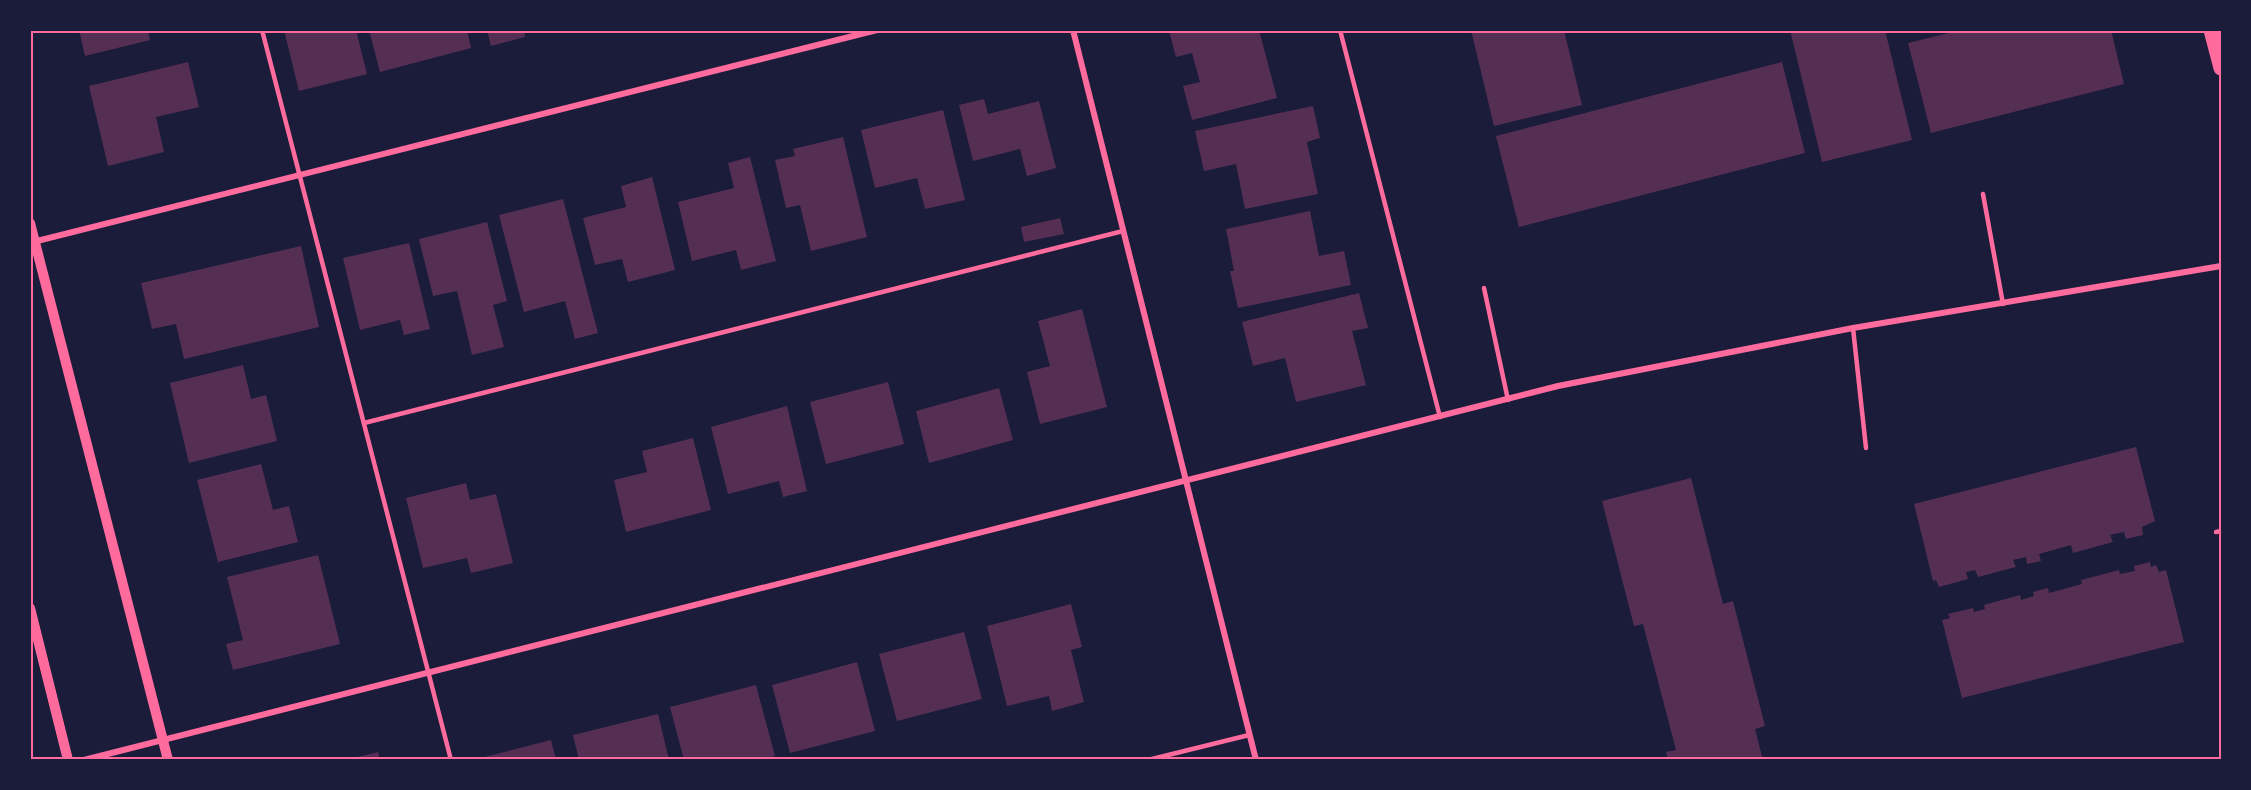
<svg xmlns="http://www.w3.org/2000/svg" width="2251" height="790" viewBox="0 0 2251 790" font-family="'PT Sans',sans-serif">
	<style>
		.building { fill: #542f53 }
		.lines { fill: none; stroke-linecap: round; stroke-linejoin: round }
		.service { stroke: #ff6b9d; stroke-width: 4.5 }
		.minor { stroke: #ff6b9d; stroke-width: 6 }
		.tertiary { stroke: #ff6b9d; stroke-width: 10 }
		.primary { stroke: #ff6b9d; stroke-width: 15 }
		.neatline { fill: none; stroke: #ff6b9d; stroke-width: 2 }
	</style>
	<rect width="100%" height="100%" fill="#1b1b3a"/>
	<!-- building -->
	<g class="building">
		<path d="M79,30H148L150,40L85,56Z"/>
		<path d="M284,30H356L367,74L299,91Z"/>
		<path d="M369,30H467L471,48L380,72Z"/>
		<path d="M487,30H524L525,37L491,46Z"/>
		<path d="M1259,30L1277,98L1192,120L1183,86L1200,82L1192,53L1176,57L1169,31Z"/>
		<path d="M1471,30H1564L1582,105L1494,126Z"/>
		<path d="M1790,30H1885L1912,140L1822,162Z"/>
		<path d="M1961,30H2111L2124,84L1931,133L1908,43Z"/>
		<path d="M188,62L199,107L156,117L164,152L108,166L89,86Z"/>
		<path d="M1782,62L1805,153L1519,227L1496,136Z"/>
		<path d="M984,99L988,114L1039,101L1056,168L1027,176L1020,149L973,161L959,105Z"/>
		<path d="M1313,106L1320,138L1307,142L1318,194L1245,209L1236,164L1204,171L1195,131Z"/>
		<path d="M943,110L965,200L925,209L917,178L875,188L861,130Z"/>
		<path d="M843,137L867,237L811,251L800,205L786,208L775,160L795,156L793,149Z"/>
		<path d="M750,157L776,261L741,270L736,250L692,261L678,202L734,188L728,163Z"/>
		<path d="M652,177L675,270L628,282L622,259L595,265L583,218L626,207L621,186Z"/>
		<path d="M563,199L598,333L575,339L565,301L524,312L499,215Z"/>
		<path d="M1310,211L1319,256L1344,251L1351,285L1238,308L1230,271H1234L1226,229Z"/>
		<path d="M1060,218L1064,234L1024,242L1021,227Z"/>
		<path d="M487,222L507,301L493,305L504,347L472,355L457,291L433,296L419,239Z"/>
		<path d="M409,243L430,329L404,335L400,320L360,330L343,258Z"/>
		<path d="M301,246L319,327L184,359L176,324L152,329L141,283Z"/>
		<path d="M1359,293L1368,328L1352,331L1366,385L1296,402L1285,358L1253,366L1242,322Z"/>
		<path d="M1082,309L1107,407L1040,424L1027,372L1050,366L1038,321Z"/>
		<path d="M243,365L251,399L266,395L277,441L189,463L170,383Z"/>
		<path d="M888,382L904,444L826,464L810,402Z"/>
		<path d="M999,388L1013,440L929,463L916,411Z"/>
		<path d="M787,406L807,491L783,497L779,481L728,494L711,427Z"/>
		<path d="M693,438L711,510L626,532L614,480L647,472L642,451Z"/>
		<path d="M2136,447L2155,521L2142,527L2143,535L2126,539L2124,532L2110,535L2113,542L2073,553L2071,545L2039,554L2041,561L2027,564L2026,557L2013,560L2016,567L1978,577L1975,570L1966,572L1968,579L1939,587L1936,580L1933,581L1914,504Z"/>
		<path d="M261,464L273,510L289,506L298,542L218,562L197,480Z"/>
		<path d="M1691,478L1723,604L1733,601L1765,726L1755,729L1763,760H1668L1666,752L1676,750L1643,624L1634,626L1602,501Z"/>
		<path d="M466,483L470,500L496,494L513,563L471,573L467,558L423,568L406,498Z"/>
		<path d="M318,555L340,644L233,670L226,644L243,640L227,577Z"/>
		<path d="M2150,562L2151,567L2156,565L2159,572L2166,570L2184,642L1962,698L1942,620L1950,618L1948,614L1973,608L1974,612L1985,609L1984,605L2020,595L2021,600L2034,596L2033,592L2048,588L2049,593L2082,584L2081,580L2119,570L2120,574L2135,571L2134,566Z"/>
		<path d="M1071,604L1082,647L1071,650L1084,702L1052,711L1049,696L1007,706L987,626Z"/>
		<path d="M964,632L982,699L897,721L879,654Z"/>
		<path d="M857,662L875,731L790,753L772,685Z"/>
		<path d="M756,685L775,756L760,760H684L670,707Z"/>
		<path d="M658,714L669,760H579L573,735Z"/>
		<path d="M551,740L556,760H477V759Z"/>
		<path d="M378,752L380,760H349V759Z"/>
	</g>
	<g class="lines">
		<!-- service -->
		<g class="service">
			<path d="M262,30L451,760"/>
			<path d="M1340,30L1440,417"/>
			<path d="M1983,194L2003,304"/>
			<path d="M1484,288L1508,400"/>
			<path d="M1853,328L1866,448"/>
			<path d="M364,423L1123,231"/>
			<path d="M2216,532L2221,531"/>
			<path d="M1148,760L1249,735"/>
		</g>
		<!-- minor -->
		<g class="minor">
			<path d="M1073,30L1256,760"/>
			<path d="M33,242L877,30"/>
			<path d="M84,760L1558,386L1853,328L2221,266"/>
		</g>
		<!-- tertiary -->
		<g class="tertiary">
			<path d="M30,223L168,760"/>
			<path d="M30,608L68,760"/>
		</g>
		<!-- primary -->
		<path class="primary" d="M2211,30L2221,68"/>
	</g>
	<!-- border -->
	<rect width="2251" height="790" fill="none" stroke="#1b1b3a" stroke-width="63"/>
	<rect x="32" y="32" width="2188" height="726" class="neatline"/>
</svg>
